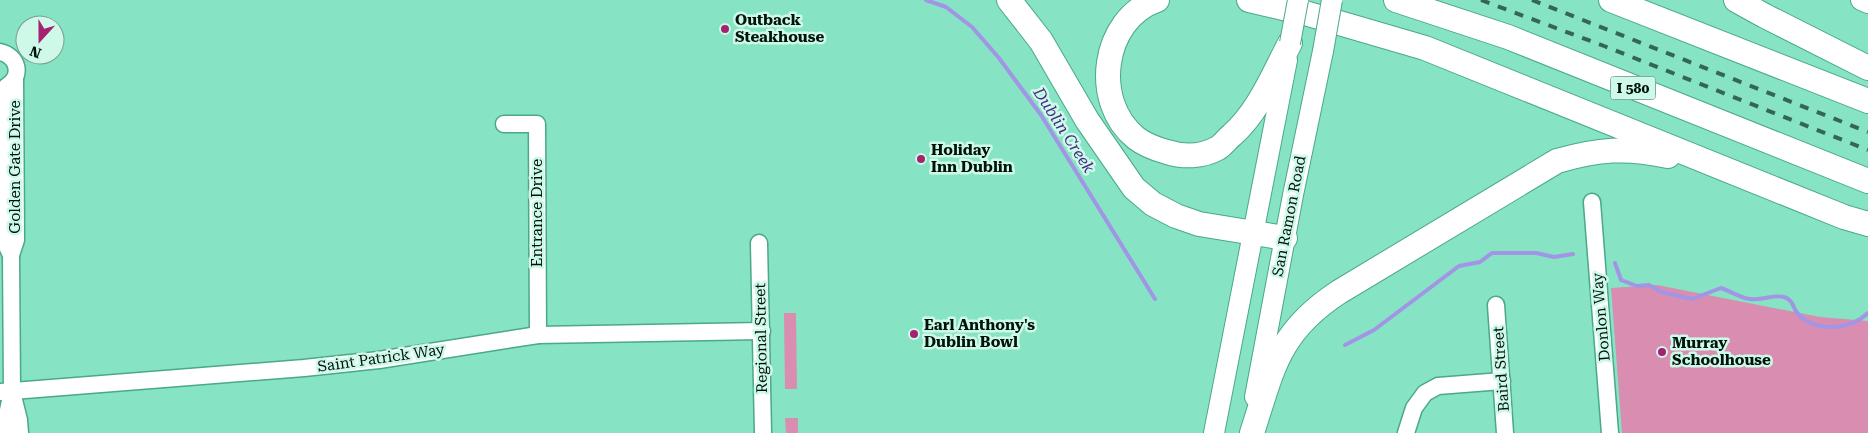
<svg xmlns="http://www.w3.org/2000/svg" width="1868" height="433" viewBox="0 0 1868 433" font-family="'Roboto Serif',serif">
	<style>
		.green { fill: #d98db0 }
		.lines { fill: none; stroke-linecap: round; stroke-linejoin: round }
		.stream { stroke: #a295e5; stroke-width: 4 }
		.minor-casing { stroke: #4aa88b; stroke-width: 19 }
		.major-casing { stroke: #4aa88b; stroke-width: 22 }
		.highway-casing { stroke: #4aa88b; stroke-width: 26 }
		.minor { stroke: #fff; stroke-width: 16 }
		.major { stroke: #fff; stroke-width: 20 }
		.highway { stroke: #fff; stroke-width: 24 }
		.rail { stroke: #356655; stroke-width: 4; stroke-dasharray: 9 9; stroke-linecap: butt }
		.major-bridge-casing { stroke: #4aa88b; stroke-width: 22; stroke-linecap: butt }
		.major-bridge { stroke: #fff; stroke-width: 20 }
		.poi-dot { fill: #a5226e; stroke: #cef9e9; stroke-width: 2 }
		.labels { text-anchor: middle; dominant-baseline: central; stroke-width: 5; stroke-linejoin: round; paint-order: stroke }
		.shield { fill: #cef9e9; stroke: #3e584e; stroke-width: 1 }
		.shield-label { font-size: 14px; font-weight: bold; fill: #00130b }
		.poi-label { font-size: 15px; font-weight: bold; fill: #00130b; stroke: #cef9e9; text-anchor: start }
		.street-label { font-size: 15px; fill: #00130b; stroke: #cef9e9 }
		.water-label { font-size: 16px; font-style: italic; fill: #422783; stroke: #cef9e9 }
	</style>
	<rect width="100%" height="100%" fill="#86e3c4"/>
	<!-- green -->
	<g class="green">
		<path d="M1657,285L1820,317L1868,321V433H1622L1611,288Z"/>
		<path d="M784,313H796L797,389H785Z"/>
		<path d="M785,418H798V433H786Z"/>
	</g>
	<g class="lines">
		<!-- stream -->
		<g class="stream">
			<path d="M926,0L946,7L972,27L999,58L1041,115L1155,299"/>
			<path d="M1615,263L1621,280L1637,286L1649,285L1662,292L1692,299L1721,288C1730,291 1741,298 1750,299C1761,301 1774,294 1784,297C1794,300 1793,309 1798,314C1817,333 1850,330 1868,313"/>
			<path d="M1345,345L1374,330L1459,266L1480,262L1492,253H1536L1554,257L1573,254"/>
		</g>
		<!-- minor casing -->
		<g class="minor-casing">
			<g id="minor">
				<path d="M0,52C18,56 23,76 7,86"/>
				<path d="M0,93L4,240L11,255"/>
				<path d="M504,124H537L538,335"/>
				<path d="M1592,202L1610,433"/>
				<path d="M759,243L763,433"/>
				<path d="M1496,305L1505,433"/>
				<path d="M0,392L304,368L379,360L538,335L762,331"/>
				<path d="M13,396L19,420L20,433"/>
				<path d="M6,433V420L12,391L11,255L16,240L15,79"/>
				<path d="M1406,433L1414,408L1425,393L1438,386L1502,381"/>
			</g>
		</g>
		<!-- major casing -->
		<g class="major-casing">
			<g id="major">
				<path d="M1861,0L1868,3"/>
				<path d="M1255,397L1293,195L1323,51"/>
				<path d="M1214,433L1287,60"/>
			</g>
		</g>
		<!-- highway casing -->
		<g class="highway-casing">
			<g id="highway">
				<path d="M1009,0L1041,41L1087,120L1134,188L1153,204L1176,216L1199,224L1285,238"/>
				<path d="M1157,0C1102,19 1091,102 1136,138C1145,145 1156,149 1167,152C1183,157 1202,157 1218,148C1223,145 1227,139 1232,135C1259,111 1273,75 1290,43"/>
				<path d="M1249,0L1305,13L1425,48L1844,217L1868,224"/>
				<path d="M1396,0L1508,37L1868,181"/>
				<path d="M1611,0L1868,101"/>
				<path d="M1736,0L1765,16L1868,68"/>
				<path d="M1252,433C1273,368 1278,332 1339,292L1557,161C1599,149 1625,147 1668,156"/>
			</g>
		</g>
		<!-- minor -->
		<use href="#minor" class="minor"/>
		<!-- major -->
		<use href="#major" class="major"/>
		<!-- highway -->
		<use href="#highway" class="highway"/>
		<!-- rail -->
		<g class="rail">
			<path d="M1481,0L1604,46L1868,150"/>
			<path d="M1532,0L1868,132"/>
		</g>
		<!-- major-bridge casing -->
		<g class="major-bridge-casing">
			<g id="major-bridge">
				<path d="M1290,43L1298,0"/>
				<path d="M1323,51L1332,0"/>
			</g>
		</g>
		<!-- major-bridge -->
		<use href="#major-bridge" class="major-bridge"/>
	</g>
	<!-- markers -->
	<g class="poi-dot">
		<circle cx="725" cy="29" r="5"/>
		<circle cx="921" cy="159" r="5"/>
		<circle cx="914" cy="334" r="5"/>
		<circle cx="1662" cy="352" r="5"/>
	</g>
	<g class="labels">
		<!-- shield labels -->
		<rect class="shield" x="1610.5" y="76.5" width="45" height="23" rx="4"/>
		<g class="shield-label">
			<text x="1633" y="88">I 580</text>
		</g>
		<!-- poi labels -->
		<g class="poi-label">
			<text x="735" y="20">Outback<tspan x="735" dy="17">Steakhouse</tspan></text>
			<text x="931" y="150">Holiday<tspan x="931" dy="17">Inn Dublin</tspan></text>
			<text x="924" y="325">Earl Anthony's<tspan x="924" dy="17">Dublin Bowl</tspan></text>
			<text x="1672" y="343">Murray<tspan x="1672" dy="17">Schoolhouse</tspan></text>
		</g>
		<!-- street labels -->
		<g class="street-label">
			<text transform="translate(15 167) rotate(-90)">Golden Gate Drive</text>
			<text transform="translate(537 213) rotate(-90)">Entrance Drive</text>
			<text transform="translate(1289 216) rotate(-79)">San Ramon Road</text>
			<text transform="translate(1601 317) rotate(-95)">Donlon Way</text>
			<text transform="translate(761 338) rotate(-91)">Regional Street</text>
			<text transform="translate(381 358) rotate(-8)">Saint Patrick Way</text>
			<text transform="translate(1501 369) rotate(-94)">Baird Street</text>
		</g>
		<!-- water labels -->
		<g class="water-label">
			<text transform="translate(1064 130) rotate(57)">Dublin Creek</text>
		</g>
	</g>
	<!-- north arrow -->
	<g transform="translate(40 40) rotate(201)"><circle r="24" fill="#cef9e9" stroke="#7c9d90"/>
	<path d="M0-4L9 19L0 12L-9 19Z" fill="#a5226e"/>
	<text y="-8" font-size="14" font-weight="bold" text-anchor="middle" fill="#00130b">N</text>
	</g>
</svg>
